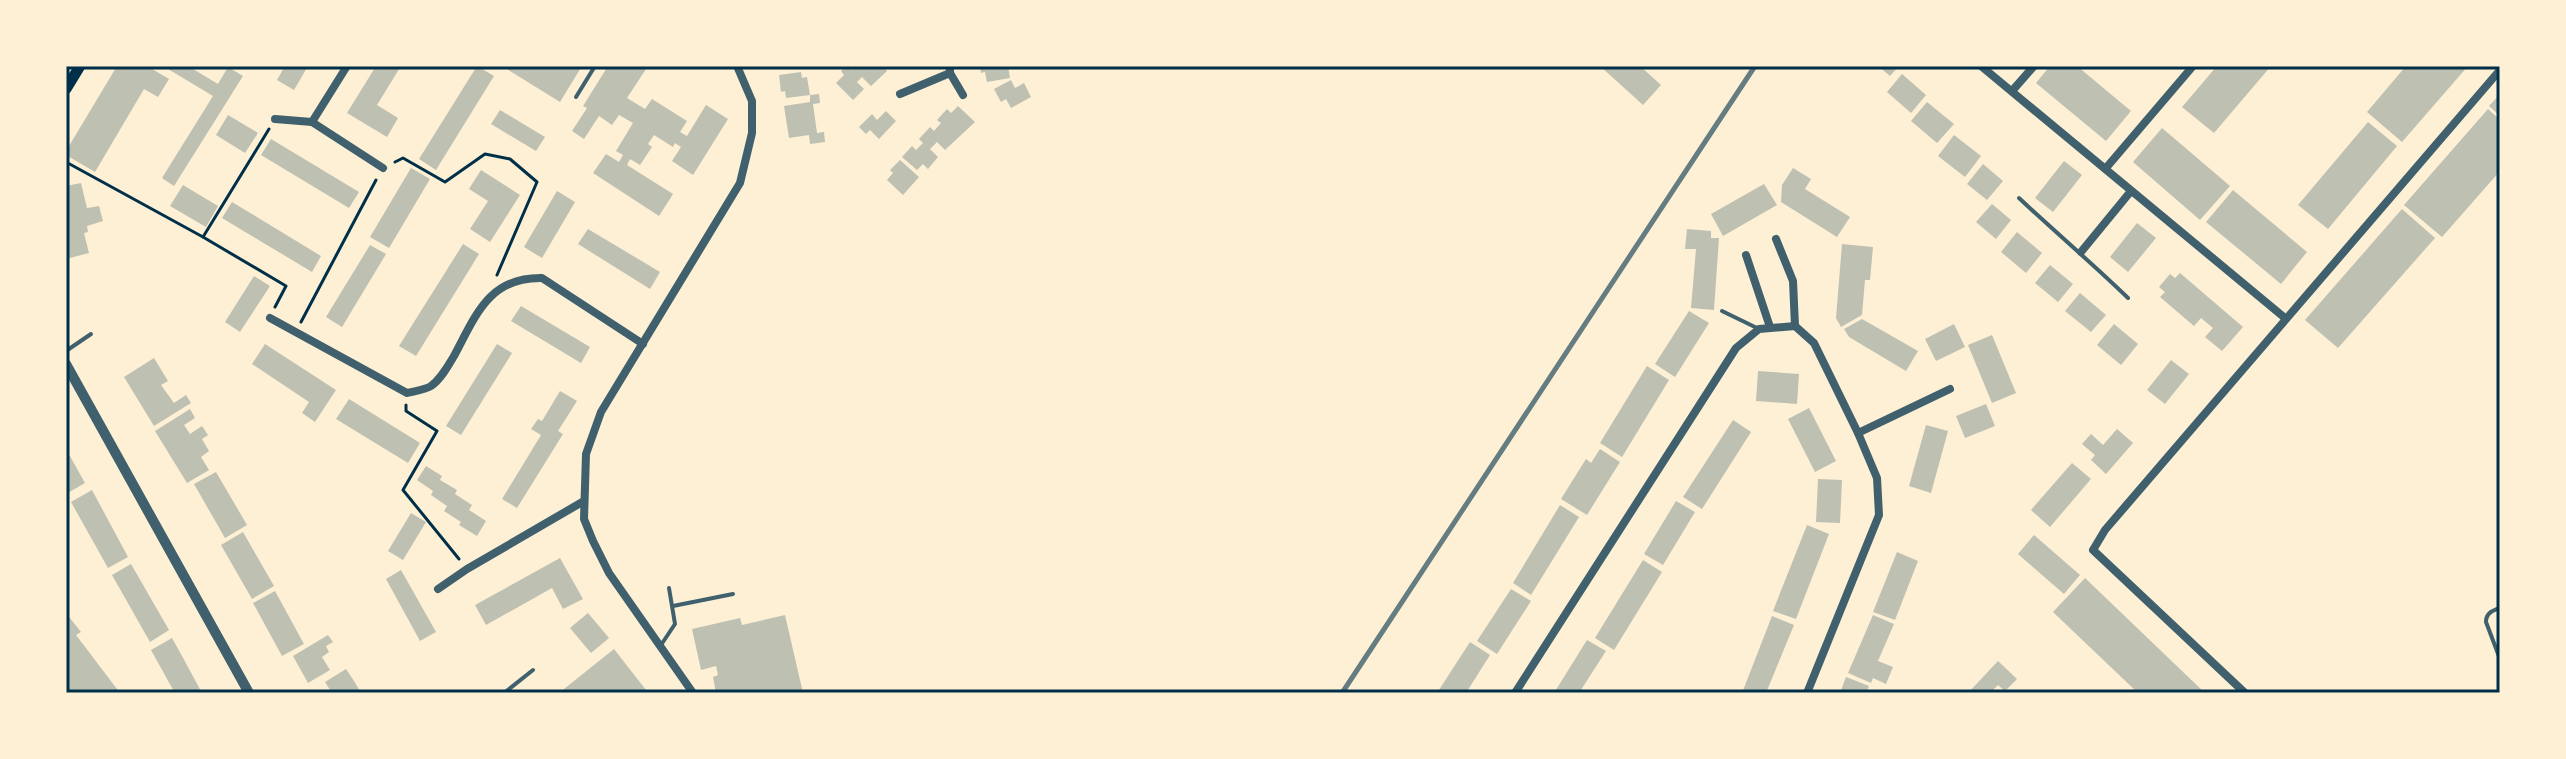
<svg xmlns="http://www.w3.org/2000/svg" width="2566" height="759" viewBox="0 0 2566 759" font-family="'PT Sans',sans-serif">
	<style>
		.building { fill: #bec0b2 }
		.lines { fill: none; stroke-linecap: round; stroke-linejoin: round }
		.path { stroke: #003049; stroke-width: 3 }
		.service { stroke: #3f606c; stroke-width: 4 }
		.minor { stroke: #3f606c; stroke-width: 8 }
		.tertiary { stroke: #3f606c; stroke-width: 10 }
		.secondary { stroke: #003049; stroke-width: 11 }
		.rail { stroke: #657d81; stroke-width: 5 }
		.neatline { fill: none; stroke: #003049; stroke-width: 3 }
	</style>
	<rect width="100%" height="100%" fill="#fdf0d5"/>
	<!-- building -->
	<g class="building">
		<path d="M117,66H147L169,79L158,97L144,89L95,172L66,155V151Z"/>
		<path d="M163,66H188L218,84L228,67L243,76L174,186L162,178L213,96Z"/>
		<path d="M285,66H308L294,90L277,80Z"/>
		<path d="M376,66H401L377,105L398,118L387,137L347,113Z"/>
		<path d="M477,66L494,76L436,170L419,159Z"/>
		<path d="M502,66H582L560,102Z"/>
		<path d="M608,66H642L646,69L627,98L645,109L652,99L687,121L680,132L687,136L706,105L728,119L693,175L672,161L681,147L675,143L673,147L654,135L648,144L652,147L640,165L630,159L627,165L673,194L659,216L593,173L606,154L619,162L623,155L616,151L633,123L619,115L612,125L599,116L584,139L572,131L587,108L583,106Z"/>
		<path d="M846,66L853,70L857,66H883L887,71L871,86L862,77L857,82L864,89L853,100L836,83L844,75L841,71Z"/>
		<path d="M980,66H1008L1010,78L987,82L985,72L981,73Z"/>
		<path d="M1600,66H1640L1661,85L1643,105Z"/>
		<path d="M1878,66H1899L1890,76Z"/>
		<path d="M2050,66H2077L2131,111L2106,141L2036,83Z"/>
		<path d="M2217,66H2271L2214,133L2182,107Z"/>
		<path d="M2406,66H2468L2402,142L2367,112Z"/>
		<path d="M801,72L802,78L807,77L810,95L786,98L785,91L781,92L779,75Z"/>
		<path d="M1902,74L1926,95L1911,113L1887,92Z"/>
		<path d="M1011,80L1015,88L1024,83L1031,97L1011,108L1006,99L1001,102L994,89Z"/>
		<path d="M819,94L820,103L813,104L817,133L824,132L825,142L810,144L809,135L789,138L784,106L810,102V95Z"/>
		<path d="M2500,94V116L2489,106Z"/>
		<path d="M1927,102L1954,124L1937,143L1911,121Z"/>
		<path d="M958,106L975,122L945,150L937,142L930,149L938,157L928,169L923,164L917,170L902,157L912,146L916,150L923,143L919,139L930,127L934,131L941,123L937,120L947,109L951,113Z"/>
		<path d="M2488,109L2500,120V171L2442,237L2404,205Z"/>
		<path d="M500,110L545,137L536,151L491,124Z"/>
		<path d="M886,111L896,121L879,139L870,130L866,134L859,127L872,114L877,120Z"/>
		<path d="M228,115L258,133L245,153L216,135Z"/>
		<path d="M2368,122L2397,146L2328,229L2298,205Z"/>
		<path d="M2162,128L2230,186L2200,220L2133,162Z"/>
		<path d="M1954,135L1981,156L1965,177L1938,156Z"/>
		<path d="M271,139L359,192L349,208L261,155Z"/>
		<path d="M900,160L919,177L903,195L887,180L893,173L890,170Z"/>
		<path d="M2064,161L2082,175L2053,212L2035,198Z"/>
		<path d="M1983,164L2003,181L1987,200L1967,184Z"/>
		<path d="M411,168L430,179L389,248L370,237Z"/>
		<path d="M1793,168L1811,179L1805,189L1850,217L1837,237L1781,202L1782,185Z"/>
		<path d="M481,170L520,195L490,242L470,229L488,201L469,189Z"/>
		<path d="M81,183L87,208L99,206L103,221L87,226L88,232L84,233L89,253L66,259V186Z"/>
		<path d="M1764,184L1777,205L1723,236L1711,214Z"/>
		<path d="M183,185L218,206L206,227L170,206Z"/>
		<path d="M2233,190L2307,252L2281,284L2206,222Z"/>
		<path d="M557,191L575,202L542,258L524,247Z"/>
		<path d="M232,202L321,256L312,272L222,218Z"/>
		<path d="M1992,204L2011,220L1996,239L1976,222Z"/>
		<path d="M2402,209L2435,238L2338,348L2305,320Z"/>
		<path d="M2137,223L2156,238L2128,272L2110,257Z"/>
		<path d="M588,229L660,272L650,289L578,244Z"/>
		<path d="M1687,229L1711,231V238H1719L1714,310L1691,308L1696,249H1685Z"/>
		<path d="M2017,232L2042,253L2026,273L2001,252Z"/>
		<path d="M463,244L479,254L416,356L399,346Z"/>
		<path d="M1842,244L1873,247L1870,280H1865L1862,315L1841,327L1836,318Z"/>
		<path d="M370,245L386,254L342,327L326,317Z"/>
		<path d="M2050,265L2073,284L2058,302L2035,283Z"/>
		<path d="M2180,273L2243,327L2222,351L2205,337L2213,328L2201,318L2194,326L2160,297L2165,292L2159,287L2170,274L2175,278Z"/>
		<path d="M254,276L270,286L240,332L225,322Z"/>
		<path d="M2080,293L2106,315L2091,332L2065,311Z"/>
		<path d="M521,306L590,347L581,363L511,321Z"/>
		<path d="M1689,311L1709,323L1675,377L1655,364Z"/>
		<path d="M1862,319L1918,351L1906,371L1849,337L1844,329Z"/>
		<path d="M1954,324L1965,347L1936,361L1925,339Z"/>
		<path d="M2114,324L2138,344L2121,365L2097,345Z"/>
		<path d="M1992,335L2016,393L1992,403L1968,345Z"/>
		<path d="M265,344L336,390L315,422L302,413L309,402L252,364Z"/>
		<path d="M497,344L512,353L461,435L446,426Z"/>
		<path d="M154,358L168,381L161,385L174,403L186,395L191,403L154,426L124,377Z"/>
		<path d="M2171,360L2189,374L2165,404L2147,390Z"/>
		<path d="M1647,366L1669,380L1622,457L1600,443Z"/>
		<path d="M1758,371L1799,374L1797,404L1756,401Z"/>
		<path d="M560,391L577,401L558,431L563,434L517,508L502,499L541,435L531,429L538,419L542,421Z"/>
		<path d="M349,399L420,443L408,463L336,419Z"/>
		<path d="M1986,404L1995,426L1965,438L1956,416Z"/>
		<path d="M1809,408L1836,461L1815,472L1788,419Z"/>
		<path d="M190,409L195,418L184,425L190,434L202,426L208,435L202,439L209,451L201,457L209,470L187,483L155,431Z"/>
		<path d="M1733,420L1751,432L1702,509L1683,497Z"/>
		<path d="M1926,425L1948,431L1931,493L1909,486Z"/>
		<path d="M2117,429L2133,443L2106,474L2091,460L2095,455L2082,444L2091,434L2103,445Z"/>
		<path d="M66,449L85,483L66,494Z"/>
		<path d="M1600,449L1620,462L1587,515L1561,499L1586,459L1591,463Z"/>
		<path d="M2072,463L2091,479L2050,527L2031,510Z"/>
		<path d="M426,466L442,476L440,480L457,490L455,494L472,505L469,510L486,521L477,536L459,525L461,522L444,511L447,506L431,495L433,491L417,480Z"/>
		<path d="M216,472L247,525L225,538L194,484Z"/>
		<path d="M1818,479L1842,480L1840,523L1816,522Z"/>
		<path d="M92,490L128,557L108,568L71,502Z"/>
		<path d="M1676,501L1695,512L1663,565L1644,554Z"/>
		<path d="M1560,505L1579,517L1531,595L1513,583Z"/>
		<path d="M411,513L426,522L403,560L388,551Z"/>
		<path d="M1807,525L1829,534L1796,619L1773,611Z"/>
		<path d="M243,532L274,586L252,599L221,545Z"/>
		<path d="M2034,535L2080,575L2064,594L2018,554Z"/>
		<path d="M1897,552L1918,561L1895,620L1873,612Z"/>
		<path d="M560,558L583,599L563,609L552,588L486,625L475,605Z"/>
		<path d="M1643,560L1662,572L1614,650L1595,638Z"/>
		<path d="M131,564L169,630L150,642L112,575Z"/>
		<path d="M401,570L436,632L420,641L386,579Z"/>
		<path d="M2085,578L2205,693H2138L2053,612Z"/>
		<path d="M1511,589L1531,601L1497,654L1477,641Z"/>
		<path d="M275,591L304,644L282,656L253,603Z"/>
		<path d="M66,613L81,632L76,635L120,693H66Z"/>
		<path d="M588,613L609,638L591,653L570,628Z"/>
		<path d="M785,615L803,693H716L713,677L718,675L716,666L701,670L692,629L740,618L742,625Z"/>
		<path d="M1873,615L1894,624L1878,661L1893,667L1886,684L1873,678L1871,683L1848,673Z"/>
		<path d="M1772,616L1794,625L1766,693H1742Z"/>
		<path d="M328,635L333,642L326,646L329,652L322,657L330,670L308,683L293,656Z"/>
		<path d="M172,638L182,656L202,693H175L171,686L151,650Z"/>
		<path d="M1587,640L1606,651L1579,693H1554Z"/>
		<path d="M1470,642L1490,655L1466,693H1437Z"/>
		<path d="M614,649L646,690L642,693H559Z"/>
		<path d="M1998,661L2017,679L2005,691L1998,685L1990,693H1968Z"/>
		<path d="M346,669L354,681L361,693H332L325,682Z"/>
		<path d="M1846,677L1869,686L1866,693H1840Z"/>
	</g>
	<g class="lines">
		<!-- path -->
		<g class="path">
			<path d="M66,162L203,237L269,129"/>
			<path d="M395,162L403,158L445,182L485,154L510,159L537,182L497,275"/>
			<path d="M203,237L286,286L275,307"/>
			<path d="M301,322L376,180"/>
			<path d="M406,405V411L437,431L403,490L459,559"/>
		</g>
		<!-- service -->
		<g class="service">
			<path d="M576,97L595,66"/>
			<path d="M2019,198C2055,232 2092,263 2128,298"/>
			<path d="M1722,311L1757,328"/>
			<path d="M66,351L91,334"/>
			<path d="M673,606L733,594"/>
			<path d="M2500,608C2492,611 2486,613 2486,622L2500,659"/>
			<path d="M661,645L675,624L669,588"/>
			<path d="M504,693L533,670"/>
		</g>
		<!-- minor -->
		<g class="minor">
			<path d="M950,66V73L963,95"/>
			<path d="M1981,66L2285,318"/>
			<path d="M2012,91L2034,66"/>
			<path d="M900,94L950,73"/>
			<path d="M275,119L312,122L383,168"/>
			<path d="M312,122L347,66"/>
			<path d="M2106,168L2193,66"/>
			<path d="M1776,239L1793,281L1795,326"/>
			<path d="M2081,252L2131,191"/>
			<path d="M1746,255L1770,327"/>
			<path d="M270,318L407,393C414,391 425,390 431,386C441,379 448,366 454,356C476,315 489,277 542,278L643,344"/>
			<path d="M1795,326L1814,343L1858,433L1877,478L1879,515L1807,693"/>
			<path d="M1858,433L1950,389"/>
			<path d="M438,589L467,569L584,501"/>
			<path d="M693,693L609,573L593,541L584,519L586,454L601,412L740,183L752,133V101L737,66"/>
			<path d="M1515,693L1736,348L1759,329L1795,326"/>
			<path d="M2245,693L2093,550L2105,530L2500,70"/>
		</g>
		<!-- tertiary -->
		<path class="tertiary" d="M66,364L249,693"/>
		<!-- secondary -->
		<path class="secondary" d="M66,89L80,66"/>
		<!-- rail -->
		<path class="rail" d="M1342,693L1755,66"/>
	</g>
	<!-- border -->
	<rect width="2566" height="759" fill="none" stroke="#fdf0d5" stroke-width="136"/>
	<rect x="68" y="68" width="2430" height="623" class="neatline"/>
</svg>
